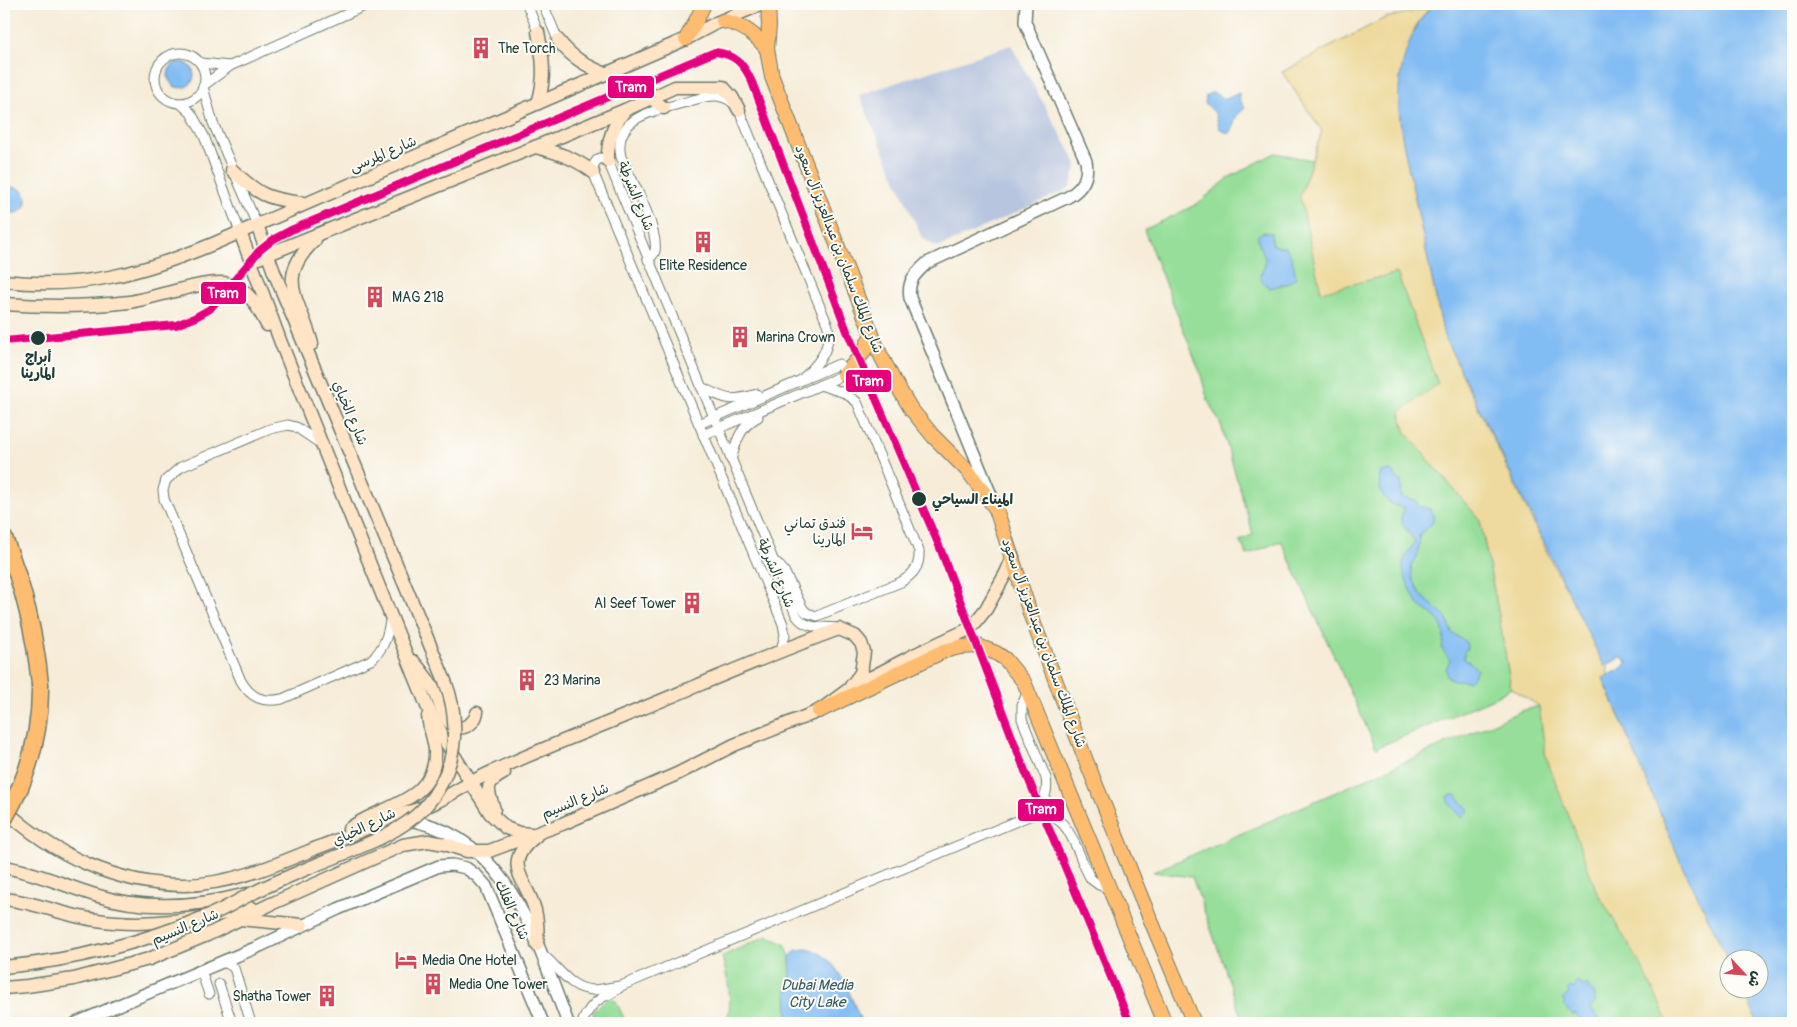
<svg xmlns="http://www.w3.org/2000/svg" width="1797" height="1027" viewBox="0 0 1797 1027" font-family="Pangolin,'Playpen Sans Arabic',sans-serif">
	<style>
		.industrial { fill: #b7c5de }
		.green { fill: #96de99; stroke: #5a8e66 }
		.sand { fill: #eeda9e; stroke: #868c69 }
		.water { fill: #81bcf3; stroke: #507c94 }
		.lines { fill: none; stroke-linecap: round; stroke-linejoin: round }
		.minor-casing { stroke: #6a7a6d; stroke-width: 11 }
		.tertiary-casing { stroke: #6a7a6d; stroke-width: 14 }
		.secondary-casing { stroke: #6a7a6d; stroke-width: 15 }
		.primary-casing { stroke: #6a7a6d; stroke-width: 16 }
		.motorway-casing { stroke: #6a7a6d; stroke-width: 19 }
		.minor { stroke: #fff; stroke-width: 9 }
		.tertiary { stroke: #fff; stroke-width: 11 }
		.secondary { stroke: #ffe4c6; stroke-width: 12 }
		.primary { stroke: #febc70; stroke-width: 14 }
		.motorway { stroke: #febc70; stroke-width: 16 }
		.secondary-bridge-casing { stroke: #6a7a6d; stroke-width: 15; stroke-linecap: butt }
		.motorway-bridge-casing { stroke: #6a7a6d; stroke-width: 19; stroke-linecap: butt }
		.secondary-bridge { stroke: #ffe4c6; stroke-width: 12 }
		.motorway-bridge { stroke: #febc70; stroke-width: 16 }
		.tram-1-casing { stroke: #fdfcf7; stroke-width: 11 }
		.tram-1 { stroke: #e5007d; stroke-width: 8 }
		.stop-dot { fill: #1f3d34; stroke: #fdfcf7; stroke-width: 2 }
		.labels { text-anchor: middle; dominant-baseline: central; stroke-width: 4; stroke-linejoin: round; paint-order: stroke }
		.poi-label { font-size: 14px; fill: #1f3d34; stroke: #fdfcf7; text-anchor: start }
		.street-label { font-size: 14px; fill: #1f3d34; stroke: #fdfcf7 }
		.stop-label { font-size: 14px; font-weight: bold; fill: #1f3d34; stroke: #fdfcf7 }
		.water-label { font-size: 15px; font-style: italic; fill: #385d64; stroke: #fdfcf7 }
		.line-badge { stroke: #fdfcf7; stroke-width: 2 }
		.badge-label { font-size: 14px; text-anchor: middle; font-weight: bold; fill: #fff }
	</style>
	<rect width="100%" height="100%" fill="#fdfcf7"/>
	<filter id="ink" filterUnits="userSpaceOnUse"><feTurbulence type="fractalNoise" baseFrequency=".02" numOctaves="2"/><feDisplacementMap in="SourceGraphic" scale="10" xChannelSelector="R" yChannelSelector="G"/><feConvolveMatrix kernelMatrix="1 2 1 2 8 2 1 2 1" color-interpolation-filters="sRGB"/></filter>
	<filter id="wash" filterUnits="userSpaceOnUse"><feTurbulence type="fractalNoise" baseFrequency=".0096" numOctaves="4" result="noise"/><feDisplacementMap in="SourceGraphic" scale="20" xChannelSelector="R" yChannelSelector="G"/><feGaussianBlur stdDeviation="1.12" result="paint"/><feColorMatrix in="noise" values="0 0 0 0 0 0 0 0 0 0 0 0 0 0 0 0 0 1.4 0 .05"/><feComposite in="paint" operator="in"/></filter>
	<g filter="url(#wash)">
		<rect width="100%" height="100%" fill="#f6ecd8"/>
		<!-- industrial -->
		<path class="industrial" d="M1011,45L1077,164L1070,188L938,248L922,238L859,95Z"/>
		<!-- green -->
		<g class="green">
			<path d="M1275,153L1312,160L1300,196L1321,291L1397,273L1438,384L1406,433L1480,520L1499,615L1511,688L1496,697L1376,748L1281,541L1247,555L1240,541L1253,534L1221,425L1208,401L1200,372L1144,230L1197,204L1230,177Z"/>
			<path d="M1539,706L1546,757L1669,1023H1243L1223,963L1192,877L1153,872L1521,711Z"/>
			<path d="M767,936L785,944L790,957L791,981L787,989L788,1014L791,1023H726C734,999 727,980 722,956Z"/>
			<path d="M608,997L616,1001L626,1023H590L595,1010Z"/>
		</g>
		<!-- sand -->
		<path class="sand" d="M1429,8L1415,27L1400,80L1399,110L1403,142L1444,336L1554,567L1608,664L1607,688L1679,858L1729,961L1730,990H1743L1758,1023H1669L1641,965L1597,892L1546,757L1539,706L1511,688L1499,615L1480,520L1406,433L1400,412L1438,384L1397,273L1321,292L1300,196L1322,131L1282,72L1385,18Z"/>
		<!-- water -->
		<g class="water">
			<path d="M1438,4H1793V1023H1758L1743,990H1760V960L1729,961L1679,858L1603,678L1619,670L1628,662L1621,658L1604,666L1444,336L1403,142C1400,122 1397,101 1400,80C1403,57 1415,14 1438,4Z"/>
			<circle cx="181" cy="75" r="13"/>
			<path d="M1210,93H1214L1226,99L1239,93L1240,100L1245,108C1230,120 1238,121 1229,133L1222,131L1219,127L1215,113L1205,103L1206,96Z"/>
			<path d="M12,187C38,189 24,225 4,209V191Z"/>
			<path d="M1263,232L1271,233L1272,244L1279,247H1285C1293,256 1294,266 1296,278L1286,284L1270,288L1262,282L1260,275C1273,256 1257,253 1258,235Z"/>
			<path d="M1391,471L1401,482L1402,498L1416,500L1418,506L1430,509L1434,515L1432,524L1419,535C1421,544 1417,550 1417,559L1411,565L1413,579L1421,595L1446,617L1452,633L1466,642L1467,648L1464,652V659L1471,663L1477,670L1474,676L1469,681L1454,680L1447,677L1446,669L1450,660L1442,649C1448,623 1437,619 1419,605C1415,601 1413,593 1410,588C1399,566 1401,562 1415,542C1412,536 1401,525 1401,519C1401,516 1404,511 1404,507C1386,507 1375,489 1381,472Z"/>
			<path d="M1451,795H1456L1469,810L1462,817L1448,802V797Z"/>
			<path d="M806,949C839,953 850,997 862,1023H791L788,1014L787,989L791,981L790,957L796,950Z"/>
			<path d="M1578,981L1583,987L1586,984L1596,996L1593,999L1596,1002L1590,1008L1603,1023H1583L1575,1014L1573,1016L1563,1005L1565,1003L1562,1000L1569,993L1567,990L1571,987L1574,989L1577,986L1574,984Z"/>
		</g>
	</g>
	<g filter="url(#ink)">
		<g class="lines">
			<!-- minor casing -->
			<g class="minor-casing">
				<g id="minor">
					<path d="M527,4L538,32"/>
					<path d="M543,4L558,40"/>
					<circle cx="180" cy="78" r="25"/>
					<path d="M201,63L230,66"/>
					<path d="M204,85L230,66L369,4"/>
					<path d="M203,87L213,123L257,225"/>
					<path d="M180,103L191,113L204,136L240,232"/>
					<path d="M648,260C651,257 654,255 655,251C659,229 631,178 621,157C612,117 654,111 683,103C693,100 706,95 717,96C726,97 734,102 739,110L828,326C831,351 818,364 800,381"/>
					<path d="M701,387C727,400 729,402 757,394"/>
					<path d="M699,424L839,364L843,369L844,375L703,435"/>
					<path d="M321,444L296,427L288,425L270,429L181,467L166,480L163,490L164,499L241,681C251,698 263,703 282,699L371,660C385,648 388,634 391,616"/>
					<path d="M731,460C736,442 740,426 758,417"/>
					<path d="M777,563L784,571L803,609L807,613L817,616L901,582C914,574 920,566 919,551L857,402L845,393L820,385"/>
					<path d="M781,650L785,635L783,624L593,172C593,166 594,161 600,158L608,161L796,615C806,630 821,626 836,628"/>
					<path d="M1031,815C1072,807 1075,854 1091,879L1099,885L1108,888"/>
					<path d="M542,954C559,967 569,989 593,990C603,990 612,986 621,986L1029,816C1042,806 1049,795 1046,778L1022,719V705L1028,691"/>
					<path d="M221,962L228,964L234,968L251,1023"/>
					<path d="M201,971L209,994"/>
					<path d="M219,984L232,1023"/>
					<path d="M582,1023C586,1012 593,1003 603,997C610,994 616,992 621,986"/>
				</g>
			</g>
			<!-- tertiary casing -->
			<g class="tertiary-casing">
				<g id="tertiary">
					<path d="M993,500L910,298C907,281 915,274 927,263L1068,197C1082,189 1089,178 1086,161L1025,22L1026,4"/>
					<path d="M403,819C509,834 535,939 568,1023"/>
					<path d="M76,1023L260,946L338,909L439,866L452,865L466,868L477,876L486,886L543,1023"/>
				</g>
			</g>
			<!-- secondary casing -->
			<g class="secondary-casing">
				<g id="secondary">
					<path d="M558,40C571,57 586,66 606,74"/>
					<path d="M651,98L664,108"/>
					<path d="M538,103C546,78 543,57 538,32"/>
					<path d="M535,147C556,152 575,158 593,172"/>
					<path d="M608,161C607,142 613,125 625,110"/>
					<path d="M232,170C259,195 267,199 303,203"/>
					<path d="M257,225L274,272L344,439"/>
					<path d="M240,232L281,343L427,706L447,744L490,813L506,828L519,833L531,834"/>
					<path d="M251,261L535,147L625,110L675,87H723L732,97L739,110"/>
					<path d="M4,281C81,290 143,273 213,244L686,39L716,23L762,4"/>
					<path d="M4,304C45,307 88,307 129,302C156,298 207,278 230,284C250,290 258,308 267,325"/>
					<path d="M312,344C301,300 273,280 315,240"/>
					<path d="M413,661C422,671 430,682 436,694C440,703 443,716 450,723C460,733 474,725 477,713"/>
					<path d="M4,809C52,854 117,885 184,885C233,884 275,865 319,847C343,838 367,828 391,819C405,813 420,809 434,803C454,793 473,780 494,771C542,748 592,730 641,709C707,682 772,653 839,629L855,636L861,643L864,652L861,673L851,686"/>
					<path d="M494,809C488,790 483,784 504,773"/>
					<path d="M349,829C380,805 437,803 435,750C434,739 429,728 428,716"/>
					<path d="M536,836C500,864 526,878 535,910C538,922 538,933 537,945"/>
					<path d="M4,867C36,872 65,886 95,895C146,911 197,907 247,894"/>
					<path d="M4,899C36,902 65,916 97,920C148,928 202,918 252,908"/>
					<path d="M240,919L302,925"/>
					<path d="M4,988L27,986L74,979L149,959L207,935L271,904L403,845L428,841L445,844L467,851H489L562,824L677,774L734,745L819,711L849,689L914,655L971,628L986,609L1006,573L1013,557"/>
				</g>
			</g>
			<!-- primary casing -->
			<g class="primary-casing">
				<g id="primary">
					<path d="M768,4L769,25L767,49L772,77L878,350L893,379L911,409L933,436L968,471L996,509L1031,616L1085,758L1141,897L1194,1023"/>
					<path d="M723,21C742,24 755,34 767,49"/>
					<path d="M686,39L698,17L704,4"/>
					<path d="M844,375L863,353L872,334"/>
					<path d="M819,711L944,651L960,647L978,646L996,653L1005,659L1024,682L1165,1023"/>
				</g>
			</g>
			<!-- motorway casing -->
			<g class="motorway-casing">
				<path id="motorway" d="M4,538C23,585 35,633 40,684"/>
			</g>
			<!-- minor -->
			<use href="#minor" class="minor"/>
			<!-- tertiary -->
			<use href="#tertiary" class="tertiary"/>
			<!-- secondary -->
			<use href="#secondary" class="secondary"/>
			<!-- primary -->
			<use href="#primary" class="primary"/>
			<!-- motorway -->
			<use href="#motorway" class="motorway"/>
			<!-- secondary-bridge casing -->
			<g class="secondary-bridge-casing">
				<path id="secondary-bridge" d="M4,967C77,960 143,943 212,914C227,908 240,899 255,892C273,883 292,875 311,867C346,852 398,836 424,808C456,773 462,725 445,681L344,439"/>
			</g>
			<!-- motorway-bridge casing -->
			<g class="motorway-bridge-casing">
				<path id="motorway-bridge" d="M4,819C29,777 41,733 40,684"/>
			</g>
			<!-- secondary-bridge -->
			<use href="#secondary-bridge" class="secondary-bridge"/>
			<!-- motorway-bridge -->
			<use href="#motorway-bridge" class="motorway-bridge"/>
			<!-- tram-1 casing -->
			<g class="tram-1-casing">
				<path id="tram-1" d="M4,341L176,325L194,318L210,309L259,251L274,239L291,230L715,52C735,54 744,64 752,82L847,331L940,548L1025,771L1130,1023"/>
			</g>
			<!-- tram-1 -->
			<use href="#tram-1" class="tram-1"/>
		</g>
	</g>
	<!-- icons -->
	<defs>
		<g id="building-bare" transform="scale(1.725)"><path d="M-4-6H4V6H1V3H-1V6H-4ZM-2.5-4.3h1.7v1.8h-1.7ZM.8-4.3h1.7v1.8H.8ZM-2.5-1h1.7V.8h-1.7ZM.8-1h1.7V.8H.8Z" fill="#d1495b" stroke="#fdfcf7" stroke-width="2.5" paint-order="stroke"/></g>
		<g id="hotel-bare" transform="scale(1.725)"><path d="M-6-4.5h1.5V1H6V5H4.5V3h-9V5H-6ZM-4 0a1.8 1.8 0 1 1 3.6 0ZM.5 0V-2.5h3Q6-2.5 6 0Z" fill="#d1495b" stroke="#fdfcf7" stroke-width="2.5" paint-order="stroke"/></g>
	</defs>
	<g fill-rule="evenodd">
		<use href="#building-bare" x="481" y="48"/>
		<use href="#building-bare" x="703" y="242"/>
		<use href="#building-bare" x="375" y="297"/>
		<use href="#building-bare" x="740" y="337"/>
		<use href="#hotel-bare" x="862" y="531"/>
		<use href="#building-bare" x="692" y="603"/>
		<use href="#building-bare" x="527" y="680"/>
		<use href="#hotel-bare" x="406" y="960"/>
		<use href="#building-bare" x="433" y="984"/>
		<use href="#building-bare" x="327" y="996"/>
	</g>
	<!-- markers -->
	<g class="stop-dot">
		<circle cx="38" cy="338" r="8"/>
		<circle cx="919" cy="499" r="8"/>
	</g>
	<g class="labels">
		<!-- poi labels -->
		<g class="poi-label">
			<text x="498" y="48">The Torch</text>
			<text x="703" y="265" text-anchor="middle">Elite Residence</text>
			<text x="392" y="297">MAG 218</text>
			<text x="756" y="337">Marina Crown</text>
			<text x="846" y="523" text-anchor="end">فندق تماني<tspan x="846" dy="16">المارينا</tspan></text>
			<text x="676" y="603" text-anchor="end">Al Seef Tower</text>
			<text x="544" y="680">23 Marina</text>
			<text x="422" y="960">Media One Hotel</text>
			<text x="449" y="984">Media One Tower</text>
			<text x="311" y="996" text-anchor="end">Shatha Tower</text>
		</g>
		<!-- street labels -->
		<g class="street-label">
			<text transform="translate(383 154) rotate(-23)">شارع المرسى</text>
			<text transform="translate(636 196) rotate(68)">شارع الشرطة</text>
			<text transform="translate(839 249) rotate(69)">شارع الملك سلمان بن عبدالعزيز آل سعود</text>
			<text transform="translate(350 413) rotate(67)">شارع الخياي</text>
			<text transform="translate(776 573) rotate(67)">شارع الشرطة</text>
			<text transform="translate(1044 643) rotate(70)">شارع الملك سلمان بن عبدالعزيز آل سعود</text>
			<text transform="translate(575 801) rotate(-23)">شارع النسيم</text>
			<text transform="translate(364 827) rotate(-26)">شارع الخياي</text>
			<text transform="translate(512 910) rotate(66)">شارع الفلك</text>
			<text transform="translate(185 927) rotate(-23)">شارع النسيم</text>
		</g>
		<!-- stop labels -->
		<g class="stop-label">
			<text x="38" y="357">أبراج<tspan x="38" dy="16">المارينا</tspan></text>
			<text x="932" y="499" text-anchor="start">الميناء السياحي</text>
		</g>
		<!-- water labels -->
		<g class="water-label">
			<text x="817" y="985">Dubai Media<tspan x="817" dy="17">City Lake</tspan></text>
		</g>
	</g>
	<g class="line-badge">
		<rect x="607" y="75" width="48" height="24" rx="5" fill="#e5007d"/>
		<rect x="200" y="281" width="47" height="24" rx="5" fill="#e5007d"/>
		<rect x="845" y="369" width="47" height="24" rx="5" fill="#e5007d"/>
		<rect x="1017" y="798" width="48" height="24" rx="5" fill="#e5007d"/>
	</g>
	<g class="badge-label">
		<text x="631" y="92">Tram</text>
		<text x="223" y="298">Tram</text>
		<text x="868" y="386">Tram</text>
		<text x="1041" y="814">Tram</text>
	</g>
	<!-- margin -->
	<rect width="1797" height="1027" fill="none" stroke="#fdfcf7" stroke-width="20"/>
	<!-- north arrow -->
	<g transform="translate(1744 974) rotate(116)"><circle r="24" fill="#fdfcf7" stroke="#a4b0a9"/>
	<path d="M0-4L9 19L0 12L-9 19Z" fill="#d1495b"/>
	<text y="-8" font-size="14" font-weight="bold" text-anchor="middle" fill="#1f3d34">ش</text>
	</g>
</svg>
